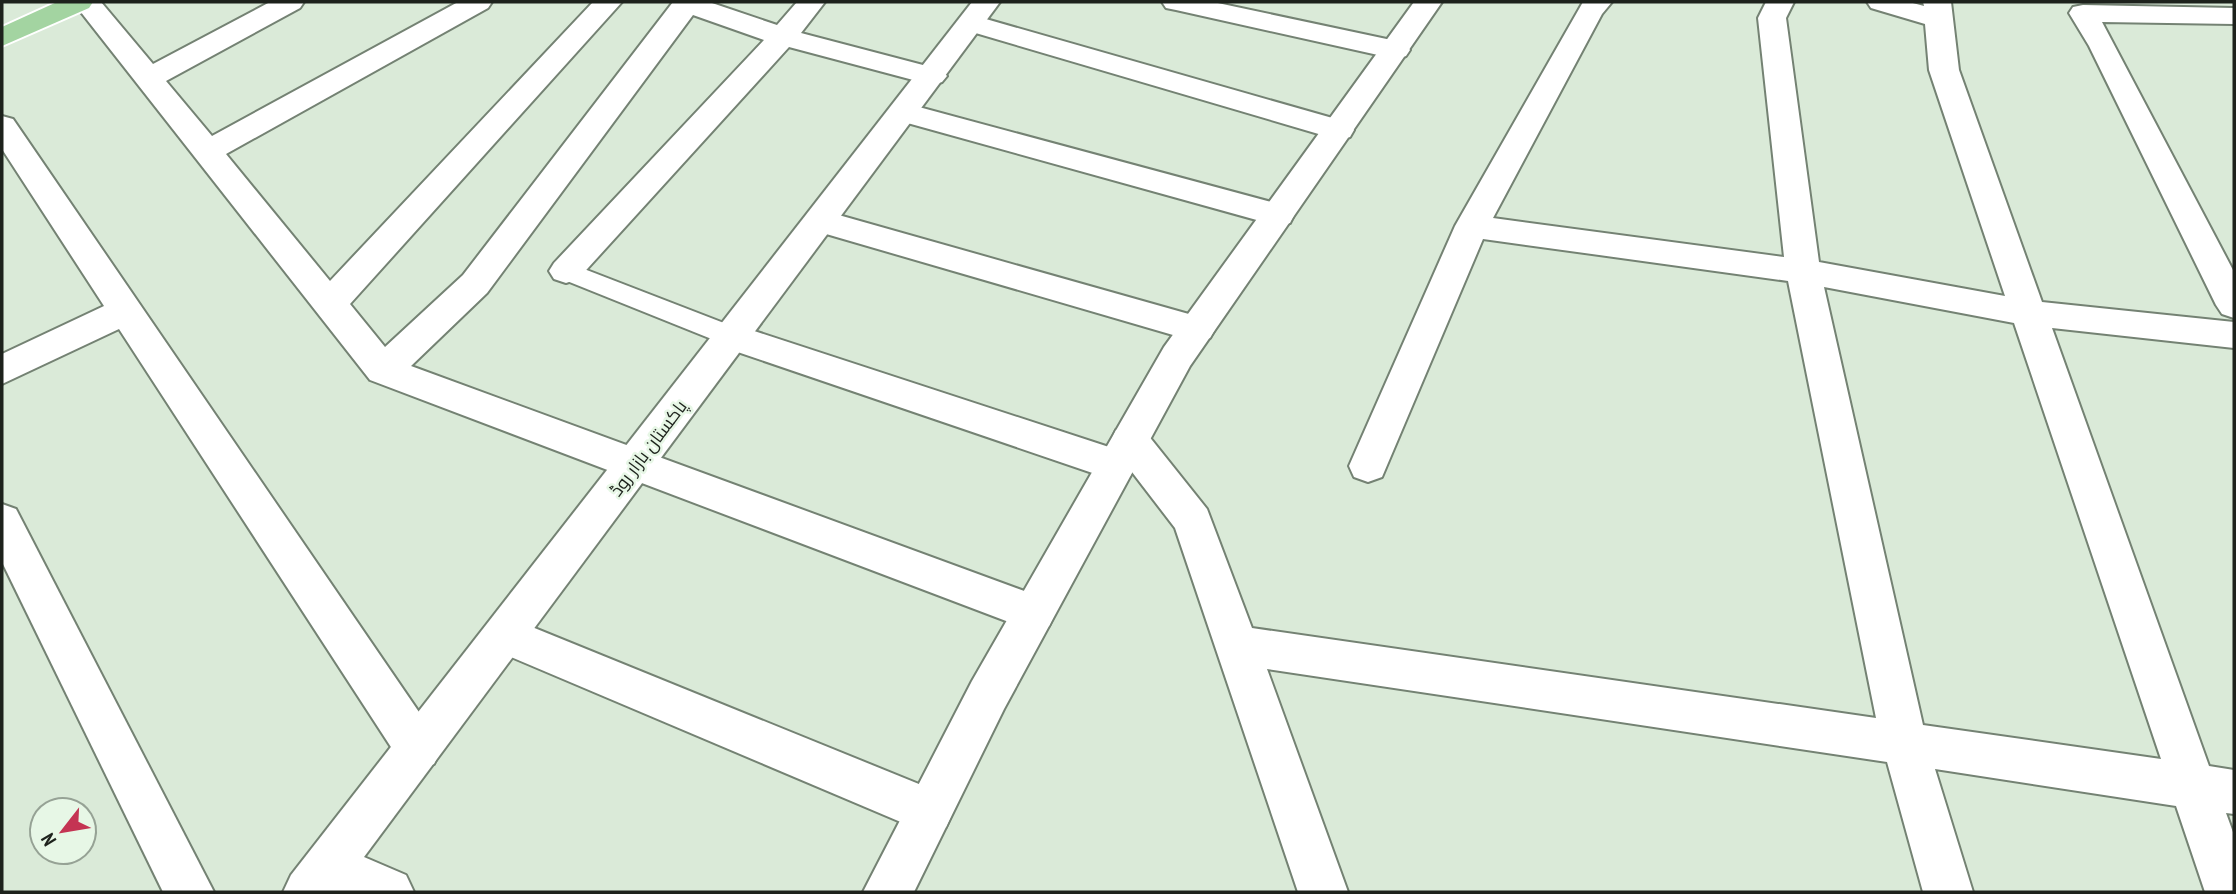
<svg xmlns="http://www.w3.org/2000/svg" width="2236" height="894" viewBox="0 0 2236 894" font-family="'PT Sans Narrow',Cairo,sans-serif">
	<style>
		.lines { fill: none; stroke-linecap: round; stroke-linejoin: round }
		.lane-casing { stroke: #748273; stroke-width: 4 }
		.street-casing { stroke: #748273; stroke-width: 4 }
		.secondary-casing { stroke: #748273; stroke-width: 4 }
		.primary-casing { stroke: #fff; stroke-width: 4 }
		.lane { fill: #fff; fill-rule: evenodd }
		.street { fill: #fff; fill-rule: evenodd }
		.secondary { fill: #fff; fill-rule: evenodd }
		.primary { fill: #a3d4a1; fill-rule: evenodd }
		.labels { text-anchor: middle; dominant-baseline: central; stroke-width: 5; stroke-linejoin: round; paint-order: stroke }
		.street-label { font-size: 18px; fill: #1d221c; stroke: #e7f7e6 }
	</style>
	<rect width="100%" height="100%" fill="#daead8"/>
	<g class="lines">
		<!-- lane casing -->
		<g class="lane-casing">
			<path id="lane" d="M566,262L742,330L746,337L742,344L733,347L724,344L557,277L554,271L557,265Z"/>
		</g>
		<!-- street casing -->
		<g class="street-casing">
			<g id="street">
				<path d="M73,2H101L153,64L270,2H304L300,8L166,81L212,136L458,2H492L488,8L226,154L330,281L593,2H622L350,304L385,347L463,275L673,2H709L777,25L797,2H825L801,33L942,70L947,76L942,82L932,85L789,47L578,279L566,283L554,279L549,271L554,263L764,40L693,15L487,293L411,366L1049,600L1055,613L1049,626L1034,632L1019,626L370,380Z"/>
				<path d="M1162,2H1213L1396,41L1406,44L1410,50L1406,56L1396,59L1176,10L1166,8Z"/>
				<path d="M1583,2H1612L1602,14L1493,218L1784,257L1758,18L1766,2H1794L1786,18L1819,262L2005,296L1929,70L1925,24L1871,8L1867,2H1909L1924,6L1923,2H1951L1959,70L2042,302L2234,322V348L2052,328L2209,766L2234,770V814L2226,813L2234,835V892H2205L2176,806L1935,769L1973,892H1923L1887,762L1267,669L1348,892H1298L1175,528L1132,472L1130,476L1116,481L720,346L715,337L720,328L733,324L1115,449L1111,441L1116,430L1130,426L1144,430L1207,509L1252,628L1876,718L1788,281L1483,239L1382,477L1368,482L1354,477L1349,466L1455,226ZM1824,287L2014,323L2161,759L1923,725Z"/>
				<path d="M2083,5L2234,8V24L2102,22L2234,272V318L2222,314L2216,305L2089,46L2069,13L2073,7Z"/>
				<path d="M972,15L1350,123L1354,130L1350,137L1339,140L962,29L958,23L962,17Z"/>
				<path d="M904,103L1290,207L1294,215L1290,223L1278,226L893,119L889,112L893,105Z"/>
				<path d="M2,116L13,119L434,734L441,749L434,764L418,770L402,764L119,329L2,384V354L104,306L2,149Z"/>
				<path d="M821,210L1210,320L1215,329L1210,338L1197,342L809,229L804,221L809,213Z"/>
				<path d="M2,504L16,509L214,892H163L2,562Z"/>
				<path d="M505,616L946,795L953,811L946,827L929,834L490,648L483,635L490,622Z"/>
				<path d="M329,842L406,875L414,892H333L312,883L305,866L312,849Z"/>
			</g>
		</g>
		<!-- secondary casing -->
		<g class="secondary-casing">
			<g id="secondary">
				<path d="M972,2H1000L338,892H283L291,875Z"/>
				<path d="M1414,2H1442L1190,366L1004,709L914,892H863L972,681L1164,347Z"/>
			</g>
		</g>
		<!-- primary casing -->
		<g class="primary-casing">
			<path id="primary" d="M57,2H93L89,8L2,46V27Z"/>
		</g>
		<!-- lane -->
		<use href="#lane" class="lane"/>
		<!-- street -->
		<use href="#street" class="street"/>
		<!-- secondary -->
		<use href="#secondary" class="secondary"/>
		<!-- primary -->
		<use href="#primary" class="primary"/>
	</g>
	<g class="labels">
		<!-- street labels -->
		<g class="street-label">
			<text transform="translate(648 448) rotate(-53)">پاکستان بازار روڈ</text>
		</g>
	</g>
	<!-- border -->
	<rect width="2236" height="894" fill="none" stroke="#1d221c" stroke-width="7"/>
	<!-- north arrow -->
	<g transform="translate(63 831) rotate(239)"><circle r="33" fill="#e7f7e6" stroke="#96a295" stroke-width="2"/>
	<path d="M0-5L12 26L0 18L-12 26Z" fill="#c43453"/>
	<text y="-10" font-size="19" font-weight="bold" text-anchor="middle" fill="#1d221c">N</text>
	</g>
</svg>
